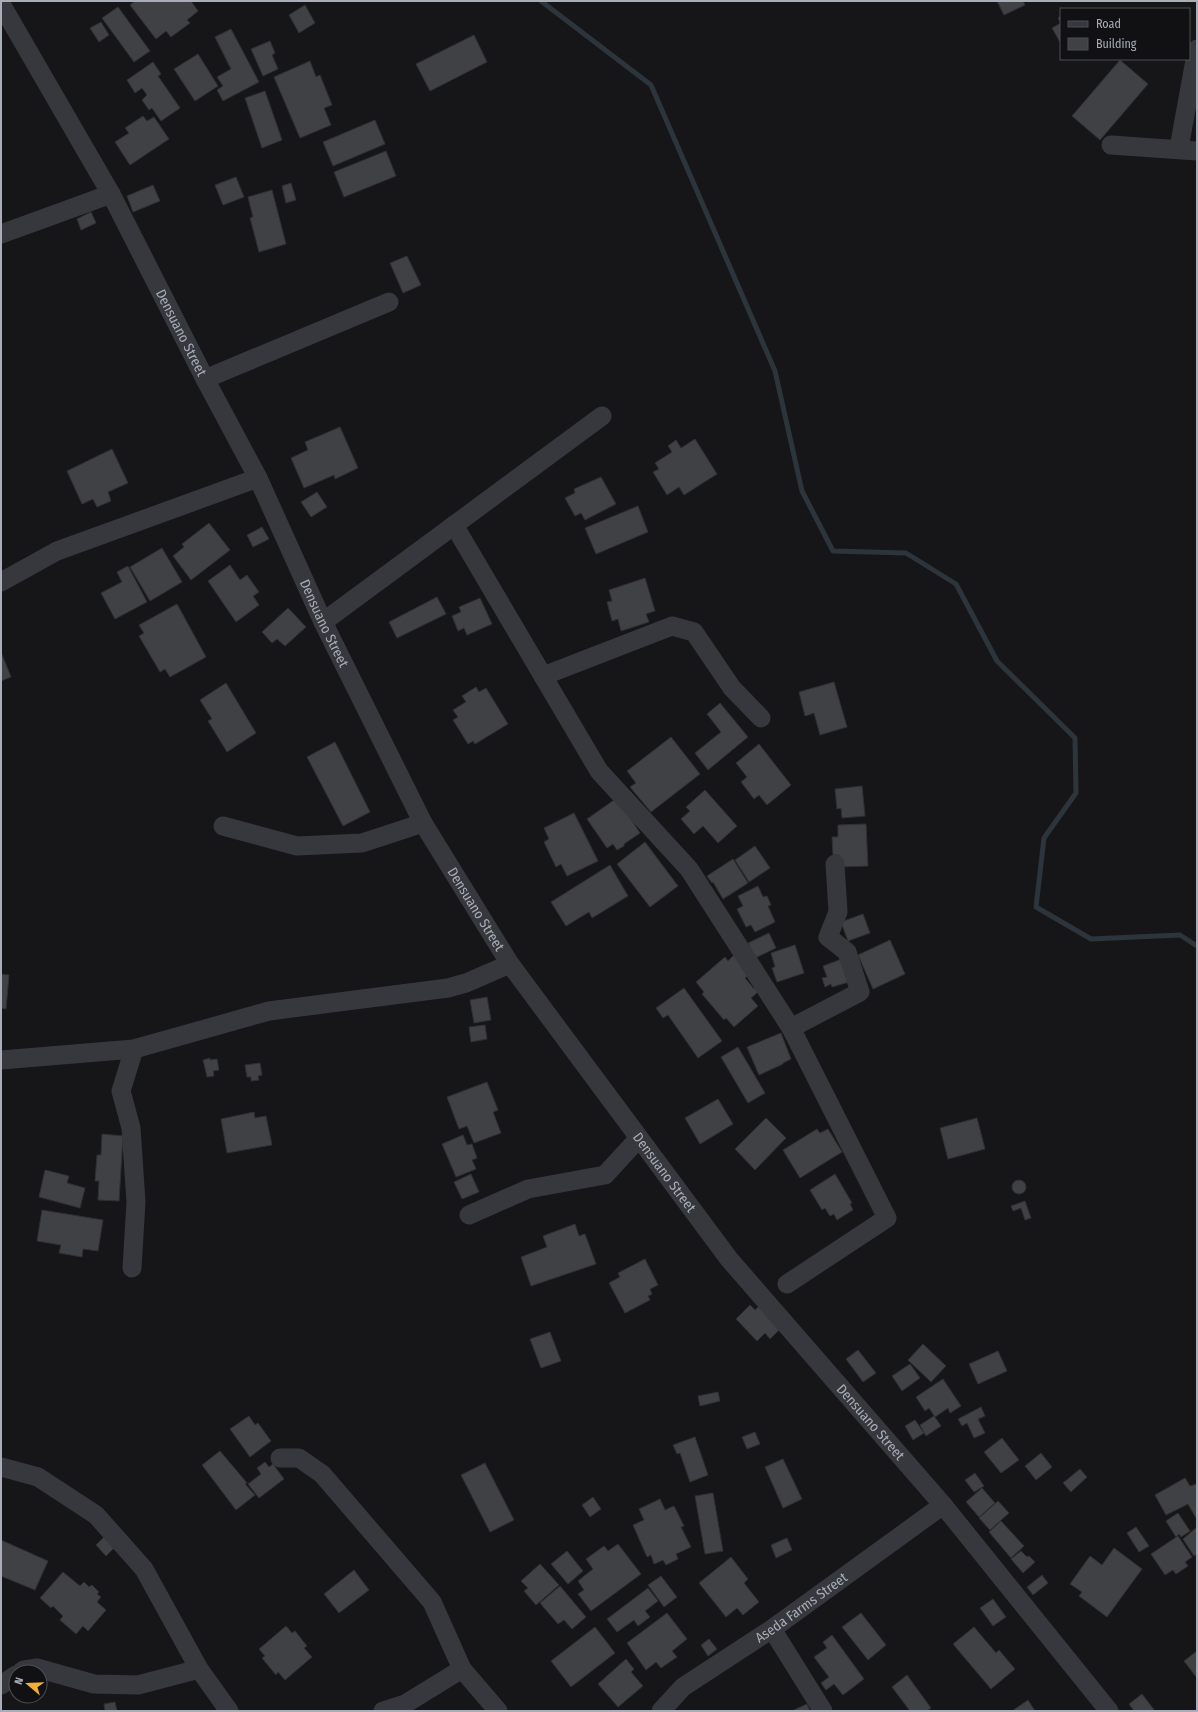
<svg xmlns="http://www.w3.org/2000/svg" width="1198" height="1712" viewBox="0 0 1198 1712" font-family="'Fira Sans Condensed',sans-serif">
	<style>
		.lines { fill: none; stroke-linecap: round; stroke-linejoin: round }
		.stream { stroke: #2c353c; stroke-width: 5 }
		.building { fill: #404145; stroke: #303034 }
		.minor { stroke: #37383d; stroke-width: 19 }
		.labels { text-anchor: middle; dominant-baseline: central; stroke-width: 3; stroke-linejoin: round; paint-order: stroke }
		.street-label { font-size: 14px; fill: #a8adb8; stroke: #111113 }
	</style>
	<rect width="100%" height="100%" fill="#161618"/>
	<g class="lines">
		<!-- stream -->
		<path class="stream" d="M541,1L651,85L775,371L802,491L833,551L906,553L956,584L997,661L1075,738L1076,793L1044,838L1036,907L1091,939L1180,935L1197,946"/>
	</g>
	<!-- building -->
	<g class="building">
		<path d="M135,1H191L198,11L187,20L190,23L171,37L166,31L156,39L130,5Z"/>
		<path d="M997,1H1023L1025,5L1004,15Z"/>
		<path d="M305,5L315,23L299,33L289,15Z"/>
		<path d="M118,7L150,51L134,62L102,18Z"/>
		<path d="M1061,16V44L1052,28L1061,23L1058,18Z"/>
		<path d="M101,22L109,35L99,42L90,28Z"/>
		<path d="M231,29L259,82L223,101L217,90L223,86L217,77L231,69L215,37Z"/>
		<path d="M474,35L487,62L430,91L416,64Z"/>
		<path d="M270,41L275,53L272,55L278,69L263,76L251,49Z"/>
		<path d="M198,54L218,86L195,101L174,69Z"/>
		<path d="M1120,60L1148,84L1100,140L1072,116Z"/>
		<path d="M310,61L316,77L320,75L332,105L324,108L331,125L300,138L274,77Z"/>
		<path d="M153,62L161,74L158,76L180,108L161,121L152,108L149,110L142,100L147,95L142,88L135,93L127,80Z"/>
		<path d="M265,91L282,140L262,148L245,98Z"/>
		<path d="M143,116L147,121L154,117L169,139L130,165L115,142L129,133L125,128Z"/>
		<path d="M375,120L385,144L333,166L323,142Z"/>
		<path d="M386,151L396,176L344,197L334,172Z"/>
		<path d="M236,177L244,197L223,205L215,185Z"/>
		<path d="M291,183L296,200L286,203L282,186Z"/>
		<path d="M153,185L160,201L133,212L127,196Z"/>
		<path d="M272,190L286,244L259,252L250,218L253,217L248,197Z"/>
		<path d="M91,212L96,223L81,230L77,219Z"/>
		<path d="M407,256L421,285L403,293L390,263Z"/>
		<path d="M340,427L358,468L335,479L334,475L304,488L291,458L308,450L305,442Z"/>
		<path d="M695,439L717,474L684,495L679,487L667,495L653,472L659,469L655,463L672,452L668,446L676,440L681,448Z"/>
		<path d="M112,449L128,483L108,492L111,501L97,507L93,499L82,504L67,471Z"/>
		<path d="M601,477L616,504L585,520L581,513L575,516L565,498L575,493L574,489Z"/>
		<path d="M317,492L327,507L311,517L301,502Z"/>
		<path d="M638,506L648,532L596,554L585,528Z"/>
		<path d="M209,523L230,550L191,580L173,556L184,547L182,544Z"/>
		<path d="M262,527L269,539L253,547L247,535Z"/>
		<path d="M162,548L182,582L150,601L130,567Z"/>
		<path d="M230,565L240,580L247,575L259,592L253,596L259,605L236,622L208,581Z"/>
		<path d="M128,566L147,602L115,619L101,593L122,582L117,572Z"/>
		<path d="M645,578L655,611L646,614L649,622L621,631L618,619L612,621L607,602L612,601L609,590Z"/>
		<path d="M437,597L446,614L397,638L389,622Z"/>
		<path d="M480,598L492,624L467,635L464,628L458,631L452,616L461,612L459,607Z"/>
		<path d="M177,604L206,657L170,677L165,669L160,672L139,636L144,633L139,625Z"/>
		<path d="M288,608L306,627L285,646L277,639L272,643L262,632Z"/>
		<path d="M1,652L11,677L1,681Z"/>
		<path d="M834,682L847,727L820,735L814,713L805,716L799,692Z"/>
		<path d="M226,683L256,733L227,752L208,721L212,719L200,700Z"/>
		<path d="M476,687L479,692L486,688L508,724L475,744L473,741L468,744L453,720L458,717L453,710L466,702L462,696Z"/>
		<path d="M720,703L748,737L708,770L695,753L721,732L707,714Z"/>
		<path d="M671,737L700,774L651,812L630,787L636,783L627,771Z"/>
		<path d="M335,742L370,812L343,826L307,757Z"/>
		<path d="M759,744L791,785L767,805L759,795L754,799L741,782L747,777L736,763Z"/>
		<path d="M862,786L865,816L842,818L841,808L837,809L835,789Z"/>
		<path d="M705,790L737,826L718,843L703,826L694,834L681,819L690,811L686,807Z"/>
		<path d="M617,798L640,833L624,844V846L617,850L613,844L607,848L587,819Z"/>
		<path d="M574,813L598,861L567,876L561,864L556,867L544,842L549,839L544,828Z"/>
		<path d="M866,824L868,866L839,867V855H833L832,837H838V825Z"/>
		<path d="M645,842L678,886L650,907L617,864Z"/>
		<path d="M755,846L770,868L749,882L735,860Z"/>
		<path d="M733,859L748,883L723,899L713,882L712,883L707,876Z"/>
		<path d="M610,865L628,896L592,918L589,912L566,926L551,902Z"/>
		<path d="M758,886L763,897L767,896L771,905L768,906L775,922L755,932L751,925L746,927L737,909L743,906L738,896Z"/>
		<path d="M863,914L870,933L848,941L841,922Z"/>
		<path d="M769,933L776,948L755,958L748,943Z"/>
		<path d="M890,940L905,974L873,989L858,955Z"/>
		<path d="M795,945L804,973L777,982L772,968L775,967L771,953Z"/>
		<path d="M734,955L750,974L745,978L754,989L756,987L759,991L751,998L758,1006L734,1027L726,1018L724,1020L702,994L704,992L696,982L725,957L728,961Z"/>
		<path d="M842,959L849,982L832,987L831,984L825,987L822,978L827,977L823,966Z"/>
		<path d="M1,974L9,975L6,1009L1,1008Z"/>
		<path d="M684,988L722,1041L698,1058L668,1015L663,1018L656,1008Z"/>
		<path d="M487,997L491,1020L474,1023L470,1000Z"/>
		<path d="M485,1025L487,1039L471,1042L469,1027Z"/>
		<path d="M781,1033L791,1059L783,1063V1064L759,1075L747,1047Z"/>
		<path d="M738,1047L765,1093L748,1103L721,1057Z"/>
		<path d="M210,1058V1060L217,1059L219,1070L213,1071L214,1076L207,1077L203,1060Z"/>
		<path d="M260,1063L262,1075L258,1076L259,1080L251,1081V1077H247L245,1065Z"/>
		<path d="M487,1082L498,1110L493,1112L501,1133L474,1143L467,1126L459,1129L447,1097Z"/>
		<path d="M718,1099L733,1124L700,1144L685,1118Z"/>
		<path d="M254,1112L255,1118L266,1116L272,1145L227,1153L221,1119Z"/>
		<path d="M766,1118L786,1138L755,1170L735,1149Z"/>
		<path d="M977,1118L985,1149L948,1159L940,1128Z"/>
		<path d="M817,1129L820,1133L828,1129L842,1152L800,1178L783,1150Z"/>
		<path d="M102,1134L123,1136L119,1201L98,1200L99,1181H95L97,1155H101Z"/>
		<path d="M463,1135L467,1145L472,1144L477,1158L472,1160L476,1169L456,1177L442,1144Z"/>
		<path d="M45,1170L69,1176L67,1183L85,1188L80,1208L39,1197Z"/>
		<path d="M471,1174L479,1192L462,1199L454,1182Z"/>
		<path d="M835,1174L852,1203L850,1204L853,1210L837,1220L834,1214L830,1216L825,1208L822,1210L810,1190Z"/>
		<circle cx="1019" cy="1187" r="7"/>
		<path d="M1025,1201L1031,1218L1025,1220L1021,1208L1013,1211L1011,1206Z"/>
		<path d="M42,1210L103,1220L98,1251L83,1249L82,1257L59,1253L61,1245L37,1241Z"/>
		<path d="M575,1224L579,1236L585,1234L596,1264L531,1286L521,1257L547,1247L543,1236Z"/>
		<path d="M645,1259L658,1285L650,1289L652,1294L648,1296L650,1300L625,1313L609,1283L620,1277L618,1273Z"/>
		<path d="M764,1302L785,1324L770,1339L765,1333L757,1341L736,1319L750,1305L755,1310Z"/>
		<path d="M550,1332L561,1361L541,1368L530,1339Z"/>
		<path d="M923,1344L946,1366L931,1382L908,1360Z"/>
		<path d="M858,1350L876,1373L863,1382L846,1359Z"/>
		<path d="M998,1351L1007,1371L978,1384L969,1364Z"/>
		<path d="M910,1364L920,1378L902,1391L892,1376Z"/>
		<path d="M943,1379L961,1406L950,1413L948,1408L935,1417L929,1408L925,1411L916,1397Z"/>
		<path d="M718,1392L720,1401L700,1406L698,1396Z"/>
		<path d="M981,1407L985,1416L978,1419L985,1433L974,1438L967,1423L962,1426L958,1419Z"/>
		<path d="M249,1416L255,1425L258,1423L271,1441L250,1457L230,1429Z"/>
		<path d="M934,1416L941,1426L926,1436L920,1425Z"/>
		<path d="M915,1420L924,1433L913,1440L905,1426Z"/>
		<path d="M755,1432L760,1444L747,1449L742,1437Z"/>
		<path d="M695,1437L708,1475L690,1482L680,1453L677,1454L673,1445Z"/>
		<path d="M1002,1438L1019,1460L1001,1473L984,1452Z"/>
		<path d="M220,1451L247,1483L245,1484L255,1495L236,1510L202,1465Z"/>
		<path d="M1041,1453L1052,1467L1036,1480L1025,1466Z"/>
		<path d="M783,1459L802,1499L783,1508L765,1467Z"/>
		<path d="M265,1462L269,1467L273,1464L284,1479L259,1498L248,1484L261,1474L257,1468Z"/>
		<path d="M485,1463L514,1520L490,1532L461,1475Z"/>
		<path d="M1080,1469L1087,1477L1071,1492L1063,1483Z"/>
		<path d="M975,1473L984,1486L974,1492L965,1480Z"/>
		<path d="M1185,1478L1190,1486L1197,1484V1517L1196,1518L1188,1504L1166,1515L1155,1495Z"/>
		<path d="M982,1488L995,1503L979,1517L966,1502Z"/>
		<path d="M713,1493L723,1551L705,1554L695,1496Z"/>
		<path d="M593,1497L601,1509L590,1517L582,1505Z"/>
		<path d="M660,1499L665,1510L674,1506L684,1526L681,1527L691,1547L676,1554L678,1559L666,1565L663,1560L654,1564L651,1555L647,1557L633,1525L644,1520L639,1509Z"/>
		<path d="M998,1501L1009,1513L990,1530L979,1518Z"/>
		<path d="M1178,1513L1190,1531L1181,1537L1179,1534L1176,1537L1166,1521Z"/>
		<path d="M1001,1521L1024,1546L1011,1558L989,1532Z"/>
		<path d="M1136,1527L1149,1546L1139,1552L1127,1533Z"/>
		<path d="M1197,1527V1554L1194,1556L1183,1539Z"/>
		<path d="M1178,1536L1192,1557L1185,1562L1188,1566L1176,1574L1173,1570L1165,1575L1151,1554Z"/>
		<path d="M104,1537L114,1548L106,1556L96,1545Z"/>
		<path d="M787,1538L792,1550L776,1558L771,1545Z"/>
		<path d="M1,1540L48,1561L35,1590L1,1576Z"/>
		<path d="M618,1544L641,1574L591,1611L578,1594L584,1590L578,1581L593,1569L586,1559L604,1546L608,1551Z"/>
		<path d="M1114,1548L1142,1569L1107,1617L1079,1596L1082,1592L1070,1584L1090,1556L1102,1565Z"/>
		<path d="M567,1551L583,1571L568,1584L551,1564Z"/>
		<path d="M1021,1551L1027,1557L1029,1556L1035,1562L1023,1573L1011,1559Z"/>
		<path d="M731,1557L748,1579L744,1583L759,1602L743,1615L737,1608L726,1617L699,1583Z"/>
		<path d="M540,1564L559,1585L536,1605L524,1591L528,1588L521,1581Z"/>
		<path d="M354,1570L369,1590L339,1613L324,1594Z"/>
		<path d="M63,1572L80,1586L84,1582L89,1587L92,1585L99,1592L97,1594L101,1597L97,1602L106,1610L88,1631L83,1626L76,1634L60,1620L63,1616L53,1606L51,1608L40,1598Z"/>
		<path d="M1042,1575L1048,1583L1033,1595L1027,1587Z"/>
		<path d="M661,1576L677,1597L664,1607L648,1585Z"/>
		<path d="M560,1586L586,1617L572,1629L564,1620L558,1624L540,1603Z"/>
		<path d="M648,1588L658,1601L645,1611L650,1617L638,1626L634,1620L617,1632L607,1619Z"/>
		<path d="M993,1599L1006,1617L993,1626L980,1608Z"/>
		<path d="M667,1613L687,1639L672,1651L677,1657L661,1668L656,1662L646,1670L627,1643Z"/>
		<path d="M861,1613L886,1645L868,1660L842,1627Z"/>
		<path d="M286,1626L292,1633L295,1631L307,1646L304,1648L312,1657L285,1680L278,1672L276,1675L262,1658L265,1656L259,1649Z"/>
		<path d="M595,1627L615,1653L571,1687L551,1661Z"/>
		<path d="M974,1627L996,1653L999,1650L1015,1669L991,1689L953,1644Z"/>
		<path d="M832,1635L864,1679L843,1695L834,1684L826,1690L821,1683L829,1677L814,1657L827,1648L823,1642Z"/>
		<path d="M709,1639L717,1649L708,1656L701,1645Z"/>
		<path d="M1197,1651V1678L1184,1661Z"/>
		<path d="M626,1659L634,1669L631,1672L643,1686L618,1707L598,1684Z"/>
		<path d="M907,1675L931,1708L927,1711H910L892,1687Z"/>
		<path d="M1142,1694L1155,1711H1134L1129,1704Z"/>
		<path d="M1028,1700L1035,1711H1012Z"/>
		<path d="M115,1702L117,1711H105L104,1704Z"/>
		<path d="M807,1704L810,1711H795L794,1710Z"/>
	</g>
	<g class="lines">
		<!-- minor -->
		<g class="minor">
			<path id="s1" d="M1,4L111,194L205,379L258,478L323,622L423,823L510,964L729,1259L943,1505L1109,1711"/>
			<path d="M1111,145L1197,151"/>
			<path d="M1179,148L1197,49"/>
			<path d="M1,234L111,194"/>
			<path d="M205,379L389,302"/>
			<path d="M454,525L599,771L689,869L791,1028L887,1218L787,1284"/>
			<path d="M1,582L57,551L258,478"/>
			<path d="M323,622L602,416"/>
			<path d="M543,676L672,626L694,632L732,688L761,718"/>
			<path d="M223,826L297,846L362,843L423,823"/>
			<path d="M791,1028L860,992L847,952L828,937L838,912L835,864"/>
			<path d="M1,1060L134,1049L269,1011L448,988L466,983L510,964"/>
			<path d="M469,1215L528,1189L605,1175L639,1138"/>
			<path d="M132,1268L136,1202L131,1128L121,1091L134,1049"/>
			<path d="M280,1458H299L322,1474L432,1602L462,1669L498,1711"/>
			<path d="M1,1467L38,1477L96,1515L144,1569L199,1669L229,1711"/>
			<path d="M772,1629L823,1711"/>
			<path d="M21,1672L24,1670L37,1668L94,1684L138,1685L199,1669"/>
			<path d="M1,1685L16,1675"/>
			<path d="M383,1711L405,1704L462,1669"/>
			<path id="s2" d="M661,1711L683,1687L772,1629L943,1505"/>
		</g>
	</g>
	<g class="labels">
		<!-- street labels -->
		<g class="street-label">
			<text stroke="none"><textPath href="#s1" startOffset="375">Densuano Street</textPath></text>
			<text stroke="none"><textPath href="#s1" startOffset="699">Densuano Street</textPath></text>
			<text stroke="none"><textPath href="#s1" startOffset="1023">Densuano Street</textPath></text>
			<text stroke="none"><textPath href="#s1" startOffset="1347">Densuano Street</textPath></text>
			<text stroke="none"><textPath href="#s1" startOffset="1671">Densuano Street</textPath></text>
			<text stroke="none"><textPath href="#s2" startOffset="175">Aseda Farms Street</textPath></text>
		</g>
	</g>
	<!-- border -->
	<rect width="1198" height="1712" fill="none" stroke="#a8adb8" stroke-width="4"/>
	<!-- legend -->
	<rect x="1060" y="8" width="130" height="52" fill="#111113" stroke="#4d4f55"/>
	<rect x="1068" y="21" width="20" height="6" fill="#37383d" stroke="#4d4f55"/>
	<text x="1096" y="28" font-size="12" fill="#a8adb8">Road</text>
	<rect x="1068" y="38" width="20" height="12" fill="#404145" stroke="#4d4f55"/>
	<text x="1096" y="48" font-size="12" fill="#a8adb8">Building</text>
	<!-- north arrow -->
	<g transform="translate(28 1684) rotate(289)"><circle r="19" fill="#111113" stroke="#4d4f55"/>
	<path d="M0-3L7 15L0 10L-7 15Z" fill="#f2b134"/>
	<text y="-6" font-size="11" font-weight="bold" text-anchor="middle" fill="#a8adb8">N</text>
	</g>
</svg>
